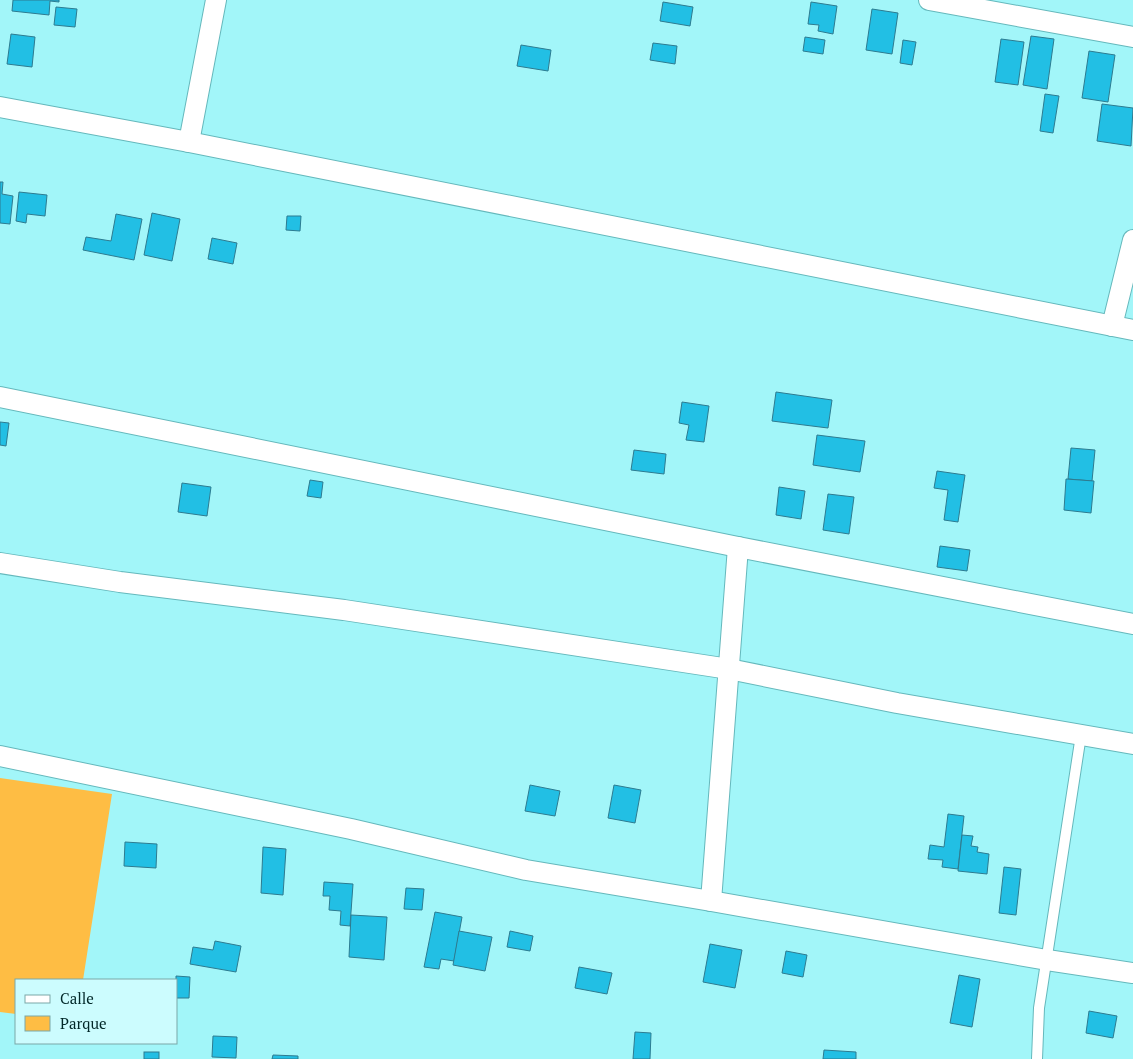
<svg xmlns="http://www.w3.org/2000/svg" width="1133" height="1059" viewBox="0 0 1133 1059" font-family="'PT Serif',serif">
	<style>
		.green { fill: #febd44 }
		.building { fill: #22bfe4; stroke: #2d7b90 }
		.lines { fill: none; stroke-linecap: round; stroke-linejoin: round }
		.lane-casing { stroke: #65b8bc; stroke-width: 12 }
		.street-casing { stroke: #65b8bc; stroke-width: 22 }
		.lane { stroke: #fff; stroke-width: 10 }
		.street { stroke: #fff; stroke-width: 20 }
	</style>
	<rect width="100%" height="100%" fill="#a2f6f9"/>
	<!-- green -->
	<path class="green" d="M0,778L112,794L83,980H16V1014L0,1012Z"/>
	<!-- building -->
	<g class="building">
		<path d="M13,0H59V2L50,1L49,15L12,11Z"/>
		<path d="M663,2L693,7L690,26L660,21Z"/>
		<path d="M811,2L837,6L833,34L818,31L819,25L808,24Z"/>
		<path d="M56,7L77,9L75,27L54,25Z"/>
		<path d="M872,9L898,13L892,54L866,50Z"/>
		<path d="M11,34L35,37L32,67L7,64Z"/>
		<path d="M1031,36L1054,39L1047,89L1023,85Z"/>
		<path d="M805,37L825,40L823,54L803,51Z"/>
		<path d="M1001,39L1024,42L1018,85L995,82Z"/>
		<path d="M903,40L916,42L912,65L900,63Z"/>
		<path d="M653,43L677,46L675,64L650,60Z"/>
		<path d="M521,45L551,50L548,71L517,66Z"/>
		<path d="M1089,51L1115,55L1108,102L1082,98Z"/>
		<path d="M1045,94L1059,96L1053,133L1040,131Z"/>
		<path d="M1102,104L1133,108L1131,146L1097,141Z"/>
		<path d="M0,182H3L2,194L13,196L10,224L0,223Z"/>
		<path d="M19,192L47,195L45,216L27,214L26,223L16,221Z"/>
		<path d="M152,213L180,219L172,261L144,255Z"/>
		<path d="M116,214L142,219L134,260L83,250L86,237L111,241Z"/>
		<path d="M287,216H301L300,231L286,230Z"/>
		<path d="M212,238L237,243L233,264L208,259Z"/>
		<path d="M776,392L832,400L828,428L772,421Z"/>
		<path d="M682,402L709,406L704,442L686,440L689,425L679,423Z"/>
		<path d="M0,422L9,423L6,446L0,445Z"/>
		<path d="M817,435L865,441L860,472L813,465Z"/>
		<path d="M1071,448L1095,450L1092,481L1068,479Z"/>
		<path d="M634,450L666,454L664,474L631,470Z"/>
		<path d="M937,471L965,475L958,522L944,520L948,490L934,488Z"/>
		<path d="M1066,479L1094,481L1091,513L1064,510Z"/>
		<path d="M310,480L323,482L321,498L307,496Z"/>
		<path d="M182,483L211,487L207,516L178,512Z"/>
		<path d="M779,487L805,491L801,519L776,515Z"/>
		<path d="M828,494L854,497L849,534L823,530Z"/>
		<path d="M940,546L970,550L967,571L937,567Z"/>
		<path d="M530,785L560,791L555,816L525,811Z"/>
		<path d="M614,785L641,790L635,823L608,818Z"/>
		<path d="M948,814L964,816L958,869L942,867L943,860L928,859L930,845L944,847Z"/>
		<path d="M962,835L973,836L971,846L978,847L977,852L989,854L987,874L958,871Z"/>
		<path d="M125,842L157,844L156,868L124,866Z"/>
		<path d="M263,847L286,849L283,895L261,893Z"/>
		<path d="M1004,867L1021,869L1016,915L999,913Z"/>
		<path d="M324,882L353,884L350,926L340,925L341,911L329,910L330,896H323Z"/>
		<path d="M406,888L424,889L422,910L404,909Z"/>
		<path d="M435,912L462,917L454,961L441,959L439,969L424,967Z"/>
		<path d="M351,915L387,917L384,960L349,957Z"/>
		<path d="M459,931L492,937L485,971L453,965Z"/>
		<path d="M510,931L533,936L530,951L507,947Z"/>
		<path d="M215,941L241,946L236,972L190,964L193,947L213,950Z"/>
		<path d="M710,944L742,950L735,988L703,982Z"/>
		<path d="M786,951L807,955L803,977L782,973Z"/>
		<path d="M579,967L612,973L607,994L575,988Z"/>
		<path d="M959,975L980,979L972,1027L950,1023Z"/>
		<path d="M176,976L190,977L189,998H176Z"/>
		<path d="M1089,1011L1117,1016L1113,1038L1086,1033Z"/>
		<path d="M635,1032L651,1033L650,1059H633Z"/>
		<path d="M213,1036L237,1037L236,1058L212,1057Z"/>
		<path d="M824,1050L856,1052V1059H823Z"/>
		<rect x="144" y="1052" width="15" height="7"/>
		<path d="M273,1055L298,1056V1059H272Z"/>
	</g>
	<g class="lines">
		<!-- lane casing -->
		<g class="lane-casing">
			<path id="lane" d="M1037,1059L1039,1008L1081,735"/>
		</g>
		<!-- street casing -->
		<g class="street-casing">
			<g id="street">
				<path d="M929,0L1133,37"/>
				<path d="M0,107L189,142L1133,330"/>
				<path d="M189,142L216,0"/>
				<path d="M1112,326L1133,240"/>
				<path d="M0,397L738,547L1133,624"/>
				<path d="M0,563L120,582L344,610L729,669L897,703L1133,744"/>
				<path d="M0,756L351,829L526,870L711,901L1047,960L1133,973"/>
				<path d="M711,901L738,547"/>
			</g>
		</g>
		<!-- lane -->
		<use href="#lane" class="lane"/>
		<!-- street -->
		<use href="#street" class="street"/>
	</g>
	<!-- legend -->
	<rect x="15" y="979" width="162" height="65" fill="#ccfcfe" stroke="#7ba7a8"/>
	<rect x="25" y="995" width="25" height="8" fill="#ffffff" stroke="#7ba7a8"/>
	<text x="60" y="1004" font-size="15" fill="#012728">Calle</text>
	<rect x="25" y="1016" width="25" height="15" fill="#febd44" stroke="#7ba7a8"/>
	<text x="60" y="1029" font-size="15" fill="#012728">Parque</text>
</svg>
